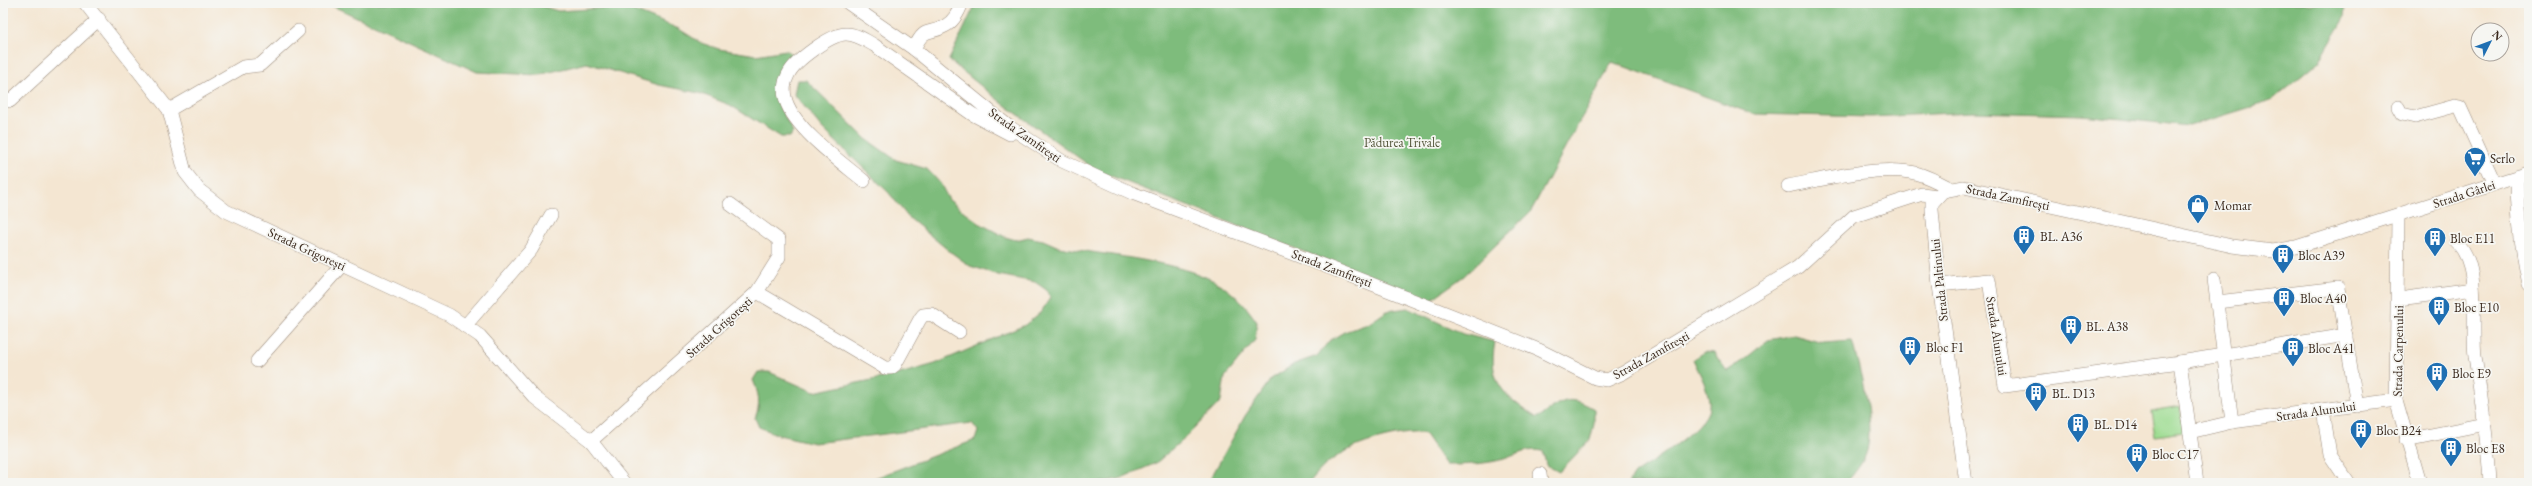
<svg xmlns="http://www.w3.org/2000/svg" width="2532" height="486" viewBox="0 0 2532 486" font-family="'EB Garamond',serif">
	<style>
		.green { fill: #9ddc91; stroke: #6c8358 }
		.forest { fill: #7ebc7b; stroke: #5c734c }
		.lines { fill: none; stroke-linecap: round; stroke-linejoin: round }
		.minor-casing { stroke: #988878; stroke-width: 14 }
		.minor { stroke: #fff; stroke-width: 13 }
		.labels { text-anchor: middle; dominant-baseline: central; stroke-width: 3.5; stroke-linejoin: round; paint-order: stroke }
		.street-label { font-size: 13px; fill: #3b2a1e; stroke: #f6f6f2 }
		.park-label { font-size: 13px; fill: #54563b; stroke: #f6f6f2 }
		.poi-label { font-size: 13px; fill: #3b2a1e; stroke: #f6f6f2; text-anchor: start }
	</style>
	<rect width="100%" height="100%" fill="#f6f6f2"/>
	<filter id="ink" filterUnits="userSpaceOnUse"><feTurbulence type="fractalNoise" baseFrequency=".025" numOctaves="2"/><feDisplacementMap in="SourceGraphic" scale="8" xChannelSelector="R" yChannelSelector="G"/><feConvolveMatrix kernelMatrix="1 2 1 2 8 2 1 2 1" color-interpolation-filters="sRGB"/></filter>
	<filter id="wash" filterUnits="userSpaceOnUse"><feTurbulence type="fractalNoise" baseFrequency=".012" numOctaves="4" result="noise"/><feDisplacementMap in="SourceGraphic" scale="16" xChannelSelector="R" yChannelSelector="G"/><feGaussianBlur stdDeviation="0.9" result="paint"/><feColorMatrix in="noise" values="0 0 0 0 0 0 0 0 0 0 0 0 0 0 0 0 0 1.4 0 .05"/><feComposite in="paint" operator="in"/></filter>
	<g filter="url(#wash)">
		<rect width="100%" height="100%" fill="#f4e6d2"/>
		<!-- green -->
		<path class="green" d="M2180,406L2184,432L2155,436L2151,411Z"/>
		<!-- forest -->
		<g class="forest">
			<path d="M326,3H532L558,11L604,8L632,10L679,29L701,43L719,49L756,55L786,50L792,54L775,90L778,104L793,132L790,137H781L730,105L699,93L659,85L587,63L538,75L477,72Z"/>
			<path d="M976,3H2345L2344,18L2318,62L2271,101L2189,126L2082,115L1974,112L1871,117L1753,114L1612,62L1531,211L1464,276L1429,301L1096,170L1002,103L949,60Z"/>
			<path d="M797,80H806L866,139L896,160L927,169L940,183L949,200L979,223L1005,237L1016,240L1028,237L1043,240L1059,247C1104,255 1183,261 1221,285C1236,295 1247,307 1257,322L1255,340L1225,377L1221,401L1190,433L1156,463L1119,479L1098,483H862L975,440L978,431L972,423L814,443L779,435L759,427L755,418C761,404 759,394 753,380L758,372H769L814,392L896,375L935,364L1025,325L1041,312L1050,298L1048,291L1035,282L998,275L970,266L948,250L908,217L889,193L822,128L794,94Z"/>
			<path d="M1408,308L1463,334L1495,342C1487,384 1506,397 1537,418C1561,403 1566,392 1594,409V424L1590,440L1559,472L1546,465L1543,451C1527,448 1519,454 1504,459C1486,464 1465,465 1446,465L1424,433C1399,431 1357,443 1336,457C1326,463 1316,474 1309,483H1208L1245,416L1271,379L1294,364L1317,356L1329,341L1344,332L1368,324L1387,311Z"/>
			<path d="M1794,335L1823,343L1852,341C1860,370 1874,420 1867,450C1864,463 1854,473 1846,483H1628L1634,474C1651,462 1707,428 1709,408C1711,392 1699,373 1693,359L1704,352L1714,353L1727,371L1740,363L1768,340Z"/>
		</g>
	</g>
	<g filter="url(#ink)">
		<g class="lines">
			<!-- minor casing -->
			<g class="minor-casing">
				<g id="minor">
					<path d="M85,3L169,110L185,172L199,190L226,211L449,315L480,336L534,397L591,441L624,483"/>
					<path d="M848,3L914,49L1008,126L1062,161L1132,193L1349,275L1539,350L1595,378L1607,380L1623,373L1798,267L1854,216L1922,194L1937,196"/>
					<path d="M914,49C925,25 928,36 945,26C953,22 959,11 962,3"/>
					<path d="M10,101L99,19"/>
					<path d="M2398,107L2402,114L2415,117L2455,106L2460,107L2495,184"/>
					<path d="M169,110L243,67L260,65L298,31"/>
					<path d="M2517,177C2517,214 2521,248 2529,284"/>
					<path d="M864,181C841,162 796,130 786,101C783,92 783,84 788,75C794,61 831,34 846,34C856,34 865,40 874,45L972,114L1010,134"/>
					<path d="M1788,186C1825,179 1873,166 1910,172C1925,174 1937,182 1950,188"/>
					<path d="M2398,216L2396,400L2420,483"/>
					<path d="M2456,242C2482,264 2471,325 2475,356C2481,398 2488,440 2490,483"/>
					<path d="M2214,279L2232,422"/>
					<path d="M1939,285L1989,280L2005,386L2180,362L2346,335"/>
					<path d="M757,292L885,368H891L895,365L920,319L923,315L931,314L959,332"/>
					<path d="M2399,299L2473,289"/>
					<path d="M2217,302L2338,288L2357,406"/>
					<path d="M465,326L531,250L551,215"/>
					<path d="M257,361L342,265"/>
					<path d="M2180,362L2197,483"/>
					<path d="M2323,410L2330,455L2349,483"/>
					<path d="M2190,432L2232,422L2396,400"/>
					<path d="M2406,440L2485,424"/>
					<path d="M591,441L757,292L779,257V240L730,204"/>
					<path d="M1540,474L1541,483"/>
					<path d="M1966,483L1939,285L1932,210V203L1943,191L1964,187L2232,246L2273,251L2296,247L2529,173"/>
				</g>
			</g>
			<!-- minor -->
			<use href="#minor" class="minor"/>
		</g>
	</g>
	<!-- icons -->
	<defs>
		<g id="supermarket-pin" transform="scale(1.15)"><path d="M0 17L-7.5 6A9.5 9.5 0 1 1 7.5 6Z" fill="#1f6fb2" stroke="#f6f6f2"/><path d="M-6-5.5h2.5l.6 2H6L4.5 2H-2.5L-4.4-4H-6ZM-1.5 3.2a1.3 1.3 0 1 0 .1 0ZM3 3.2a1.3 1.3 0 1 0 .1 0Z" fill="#fff"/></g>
		<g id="shop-pin" transform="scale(1.15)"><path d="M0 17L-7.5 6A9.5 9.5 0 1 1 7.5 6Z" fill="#1f6fb2" stroke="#f6f6f2"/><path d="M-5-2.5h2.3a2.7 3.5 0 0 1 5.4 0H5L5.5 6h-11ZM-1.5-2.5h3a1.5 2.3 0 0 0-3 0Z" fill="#fff"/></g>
		<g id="building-pin" transform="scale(1.15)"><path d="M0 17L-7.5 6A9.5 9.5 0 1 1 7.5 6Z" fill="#1f6fb2" stroke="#f6f6f2"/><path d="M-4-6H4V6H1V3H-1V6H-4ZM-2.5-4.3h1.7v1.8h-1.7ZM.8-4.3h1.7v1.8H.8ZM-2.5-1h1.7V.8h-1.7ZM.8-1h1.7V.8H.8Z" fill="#fff"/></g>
	</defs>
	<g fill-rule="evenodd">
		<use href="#supermarket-pin" x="2475" y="158"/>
		<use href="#shop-pin" x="2198" y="205"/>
		<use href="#building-pin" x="2024" y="236"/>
		<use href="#building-pin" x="2435" y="238"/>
		<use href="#building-pin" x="2283" y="255"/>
		<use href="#building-pin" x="2284" y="298"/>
		<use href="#building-pin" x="2439" y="307"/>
		<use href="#building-pin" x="2071" y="326"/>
		<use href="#building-pin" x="1910" y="347"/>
		<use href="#building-pin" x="2293" y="348"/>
		<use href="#building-pin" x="2437" y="373"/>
		<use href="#building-pin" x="2036" y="393"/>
		<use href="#building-pin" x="2078" y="424"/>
		<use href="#building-pin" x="2361" y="430"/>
		<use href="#building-pin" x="2451" y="448"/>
		<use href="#building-pin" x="2137" y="454"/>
	</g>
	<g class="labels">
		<!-- street labels -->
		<g class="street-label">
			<text transform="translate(1025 135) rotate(35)">Strada Zamfirești</text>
			<text transform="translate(2464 194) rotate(-18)">Strada Gârlei</text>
			<text transform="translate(2008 197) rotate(12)">Strada Zamfirești</text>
			<text transform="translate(307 249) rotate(25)">Strada Grigorești</text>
			<text transform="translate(1332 268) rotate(21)">Strada Zamfirești</text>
			<text transform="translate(1939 280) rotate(-96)">Strada Paltinului</text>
			<text transform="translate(719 327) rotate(-42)">Strada Grigorești</text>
			<text transform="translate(1997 336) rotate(81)">Strada Alunului</text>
			<text transform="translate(2398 351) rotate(-89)">Strada Carpenului</text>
			<text transform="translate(1651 355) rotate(-29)">Strada Zamfirești</text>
			<text transform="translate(2316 411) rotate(-8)">Strada Alunului</text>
		</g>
		<!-- park labels -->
		<g class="park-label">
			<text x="1402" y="142">Pădurea Trivale</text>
		</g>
		<!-- poi labels -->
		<g class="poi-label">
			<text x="2490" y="158">Serlo</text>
			<text x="2214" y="205">Momar</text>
			<text x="2040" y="236">BL. A36</text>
			<text x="2450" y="238">Bloc E11</text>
			<text x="2298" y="255">Bloc A39</text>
			<text x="2300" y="298">Bloc A40</text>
			<text x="2454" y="307">Bloc E10</text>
			<text x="2086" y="326">BL. A38</text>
			<text x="1926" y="347">Bloc F1</text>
			<text x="2308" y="348">Bloc A41</text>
			<text x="2452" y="373">Bloc E9</text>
			<text x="2052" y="393">BL. D13</text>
			<text x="2094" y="424">BL. D14</text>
			<text x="2376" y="430">Bloc B24</text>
			<text x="2466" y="448">Bloc E8</text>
			<text x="2152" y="454">Bloc C17</text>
		</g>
	</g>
	<!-- margin -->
	<rect width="2532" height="486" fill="none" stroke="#f6f6f2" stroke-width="16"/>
	<!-- north arrow -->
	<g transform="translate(2490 42) rotate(48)"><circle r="19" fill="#f6f6f2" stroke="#aba49d"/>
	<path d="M0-3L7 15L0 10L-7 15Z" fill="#1f6fb2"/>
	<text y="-6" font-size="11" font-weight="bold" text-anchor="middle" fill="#3b2a1e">N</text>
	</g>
</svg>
